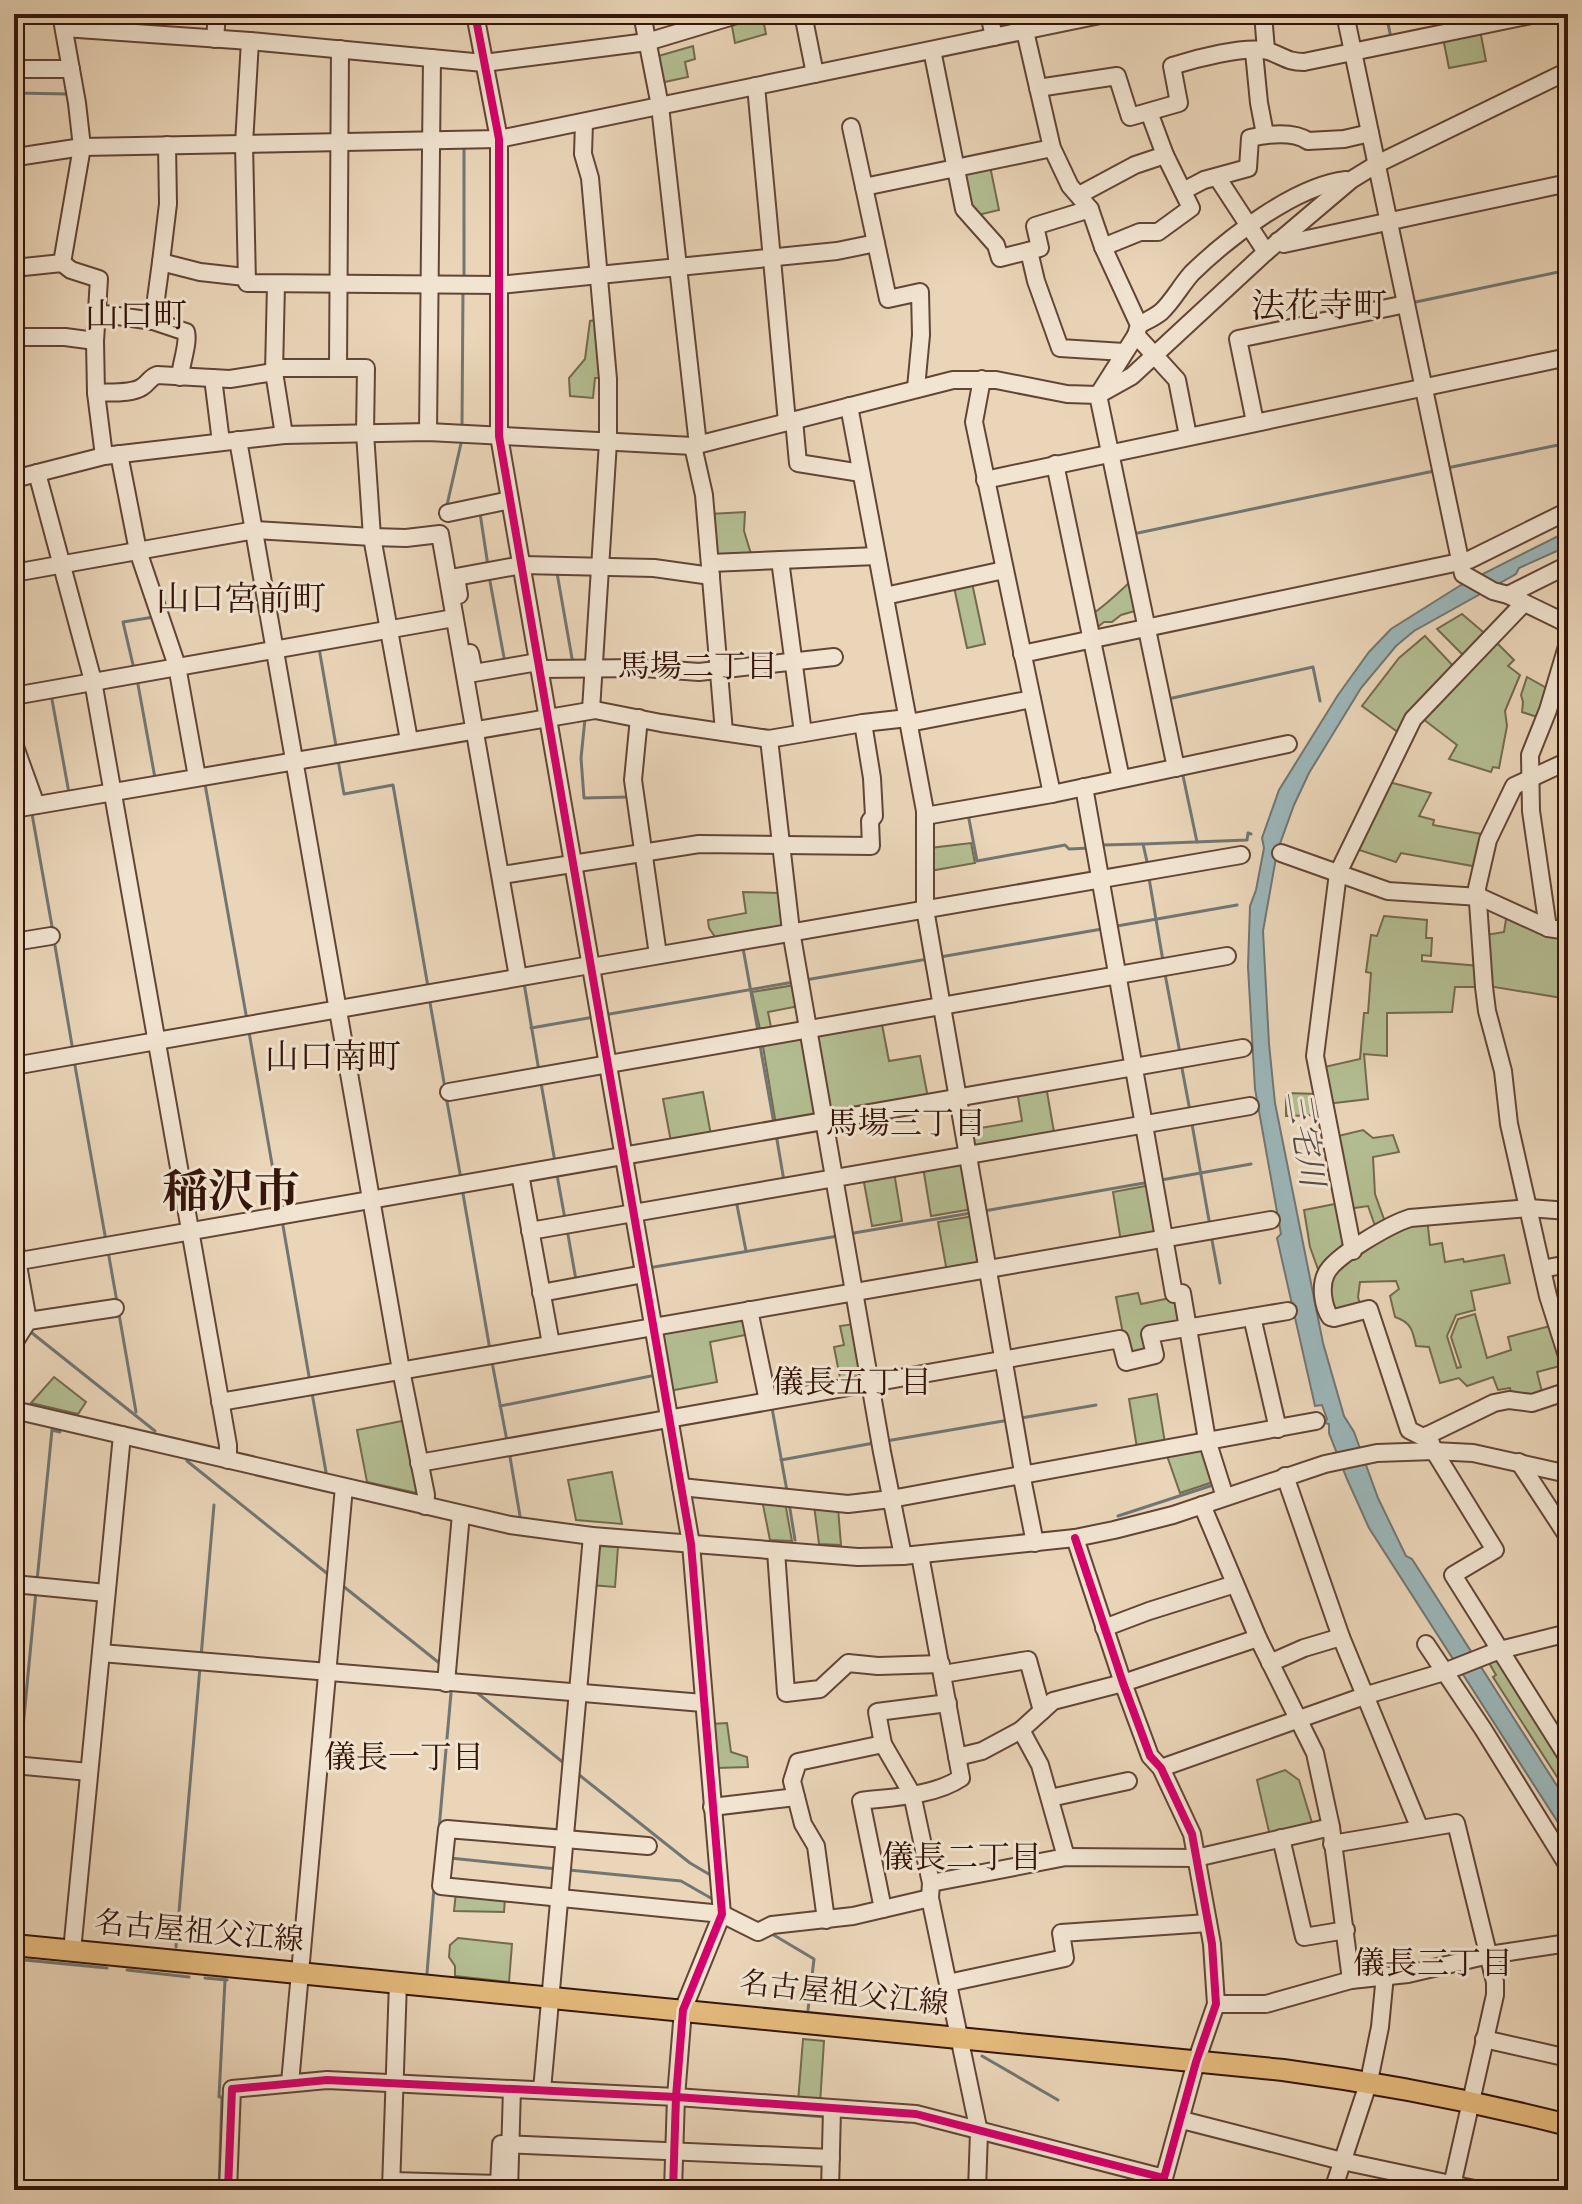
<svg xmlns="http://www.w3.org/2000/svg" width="1582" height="2204" viewBox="0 0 1582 2204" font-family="'Old Standard TT','Noto Serif JP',serif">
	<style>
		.green { fill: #b3be92; stroke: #746a4e; stroke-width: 2 }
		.water { fill: #9bb6b9; stroke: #727673; stroke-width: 2 }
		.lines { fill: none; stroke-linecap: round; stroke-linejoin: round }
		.stream { stroke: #727673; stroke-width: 3 }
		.minor-casing { stroke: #624535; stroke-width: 20 }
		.major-casing { stroke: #351509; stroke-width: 24 }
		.minor { stroke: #f1e4d1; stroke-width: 16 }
		.major { stroke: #e5ba7c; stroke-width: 20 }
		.cycleway-casing { stroke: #f1e4d1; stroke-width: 13 }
		.cycleway { stroke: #d6006c; stroke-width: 8 }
		.labels { text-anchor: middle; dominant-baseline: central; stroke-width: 6; stroke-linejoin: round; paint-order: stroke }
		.street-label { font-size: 30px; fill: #351509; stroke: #f1e4d1 }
		.neighbourhood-label { font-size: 32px; fill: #351509; stroke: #f1e4d1 }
		.water-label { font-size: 32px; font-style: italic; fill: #594d47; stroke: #f1e4d1 }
		.quarter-label { font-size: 34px; fill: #351509; stroke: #f1e4d1 }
		.town-label { font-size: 46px; font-weight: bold; fill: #351509; stroke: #f1e4d1 }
	</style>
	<rect width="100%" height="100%" fill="#ead5b8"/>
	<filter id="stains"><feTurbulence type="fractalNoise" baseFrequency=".0025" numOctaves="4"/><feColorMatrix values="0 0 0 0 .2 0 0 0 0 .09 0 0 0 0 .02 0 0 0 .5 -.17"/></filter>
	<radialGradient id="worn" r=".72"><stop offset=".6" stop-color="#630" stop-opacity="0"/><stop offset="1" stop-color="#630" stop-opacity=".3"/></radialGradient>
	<!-- green -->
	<g class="green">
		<path d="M753,14H762L766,34L735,43L731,21Z"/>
		<path d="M1480,30L1486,61L1449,68L1443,38Z"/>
		<path d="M693,46L695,59L685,62L688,77L660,83L655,57Z"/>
		<path d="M990,166L999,210L974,216L968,210L964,172Z"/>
		<path d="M597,320L602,378H595L593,398L570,396L569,378L585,359L590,321Z"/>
		<path d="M745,512L744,531L751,554L716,558L710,514Z"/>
		<path d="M1130,582L1138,610L1121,615L1112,622H1104L1094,630L1091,615C1106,605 1117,594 1130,582Z"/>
		<path d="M972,583L985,644L967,648L954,587Z"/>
		<path d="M1462,614L1489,637L1467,659L1437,629Z"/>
		<path d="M1425,636L1457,670L1399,733L1362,706L1399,658Z"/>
		<path d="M1493,639L1514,660L1508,666L1520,675L1505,711L1507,726L1499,768L1493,767L1491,772L1449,759L1457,745L1419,716Z"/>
		<path d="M1527,677L1550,690L1540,718L1522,712L1523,702L1521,695Z"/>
		<path d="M1385,781L1431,793L1419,816L1434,820L1433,825L1487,835L1478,867L1401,853L1396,862L1353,848Z"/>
		<path d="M971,843L975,863L930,871V848Z"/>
		<path d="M743,892L781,893L785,922L782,928L715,937L709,928L708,920L746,913Z"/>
		<path d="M1507,913L1557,932L1568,941V999L1488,986L1486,935L1504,932Z"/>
		<path d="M1384,916L1427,920L1426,938H1432L1431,956L1422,955V961L1480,966L1481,987H1455L1452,1012L1387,1013V1056L1364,1054L1368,1099L1327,1104L1320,1068L1360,1059L1364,1013H1368L1371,973L1366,972L1371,935L1377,936Z"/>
		<path d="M795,985L799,1006L768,1012L772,1032L761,1034L752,992Z"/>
		<path d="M881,1019L889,1061L920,1056L928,1098L830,1115L815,1031Z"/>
		<path d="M804,1036L815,1117L776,1125L762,1040Z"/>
		<path d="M1046,1086L1055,1138L976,1151L968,1130L1022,1121L1017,1091Z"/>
		<path d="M703,1092L711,1135L671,1142L663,1099Z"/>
		<path d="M1286,1093L1319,1094L1323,1115L1286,1116Z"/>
		<path d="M1363,1130L1373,1138L1393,1135L1399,1152L1373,1157L1375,1194L1385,1222L1379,1227L1374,1223L1368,1206L1347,1209L1334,1137Z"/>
		<path d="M962,1160L973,1209L931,1216L923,1167Z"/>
		<path d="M894,1172L902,1221L872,1226L863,1177Z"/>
		<path d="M1151,1185L1159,1232L1121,1242L1113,1192Z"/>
		<path d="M1340,1203L1349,1247L1319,1272L1310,1247L1304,1210Z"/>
		<path d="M974,1216L982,1263L947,1272L938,1222Z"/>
		<path d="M1427,1218L1430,1245L1442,1243L1445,1262L1463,1259L1464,1262L1504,1255L1510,1283L1471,1291L1475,1310L1456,1315L1447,1336L1457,1368L1461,1367L1451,1337L1458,1319L1475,1314L1487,1358L1511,1350L1508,1337L1554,1325L1568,1372V1388L1564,1389L1560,1366L1537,1372L1543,1396L1512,1397L1510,1388L1498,1390L1493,1377L1467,1386L1459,1378L1440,1383L1429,1347L1416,1346C1413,1331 1411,1322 1395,1317L1390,1296L1399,1289L1396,1281L1360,1282L1358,1297L1361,1308L1335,1316L1327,1303L1333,1268L1387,1230Z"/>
		<path d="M1138,1293L1141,1304L1175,1297L1180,1324L1147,1330L1150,1350L1127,1355L1116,1297Z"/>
		<path d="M743,1313L750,1334L710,1342L717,1382L669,1391L661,1328Z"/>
		<path d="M854,1324L864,1375L861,1379L841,1383L834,1347L844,1345L840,1326Z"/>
		<path d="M54,1377L86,1402L78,1414L31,1403Z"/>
		<path d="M1157,1394L1165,1443L1137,1448L1129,1399Z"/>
		<path d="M407,1420L421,1494L367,1482L357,1430Z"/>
		<path d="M1201,1446L1213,1482L1180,1493L1166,1453Z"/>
		<path d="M612,1472L622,1524L576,1520L568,1480Z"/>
		<path d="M762,1500L785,1502L792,1541L770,1540Z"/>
		<path d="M814,1505L838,1508L841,1545L819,1544Z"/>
		<path d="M600,1546L618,1547L615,1587L591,1585L595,1549Z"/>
		<path d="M1502,1659L1568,1764V1794L1493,1677L1496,1675L1488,1661Z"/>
		<path d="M727,1723L731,1752L747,1757L748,1767L717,1768L712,1724Z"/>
		<path d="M1285,1770L1299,1780L1313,1826L1270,1836L1257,1780Z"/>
		<path d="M456,1892L505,1898L504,1912L454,1911Z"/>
		<path d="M458,1938L512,1944L509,1982L455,1976V1966L449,1957L450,1945Z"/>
		<path d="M803,2039L824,2041L820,2104L798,2102Z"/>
	</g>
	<!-- water -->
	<path class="water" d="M1568,531V546L1519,568L1516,574L1414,631L1396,646L1361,688L1309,773L1294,805L1277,852L1263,931L1269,1044L1275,1103L1323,1343L1344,1416L1354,1432L1378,1498L1406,1556L1412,1559L1568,1803V1838L1369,1528L1347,1479L1329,1433V1424L1325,1423L1327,1419L1322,1405L1315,1406L1277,1238L1281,1234L1255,1089L1248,967L1250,906L1256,890L1264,848L1262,838L1279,790L1338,695L1369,652L1391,629L1461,585Z"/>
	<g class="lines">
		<!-- stream -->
		<g class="stream">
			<path d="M1386,14L1391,38"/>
			<path d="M14,93L69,94"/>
			<path d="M464,277V147H466"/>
			<path d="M1411,303L1568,270"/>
			<path d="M462,426L463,290"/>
			<path d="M1447,468L1568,443"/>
			<path d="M447,505L462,439"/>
			<path d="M480,513L488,566"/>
			<path d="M1133,534L1434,471"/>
			<path d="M557,573L573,664"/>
			<path d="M489,576L505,663"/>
			<path d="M319,648L336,746"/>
			<path d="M134,669L123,622L154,617"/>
			<path d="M137,679L155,778"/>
			<path d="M51,694L69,793"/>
			<path d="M1168,699L1313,667L1320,701"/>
			<path d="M585,719L581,758L584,798L629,797"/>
			<path d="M338,760L344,794L393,785L428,987"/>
			<path d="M1182,771L1197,842"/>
			<path d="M205,784L247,1020"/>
			<path d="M32,814L53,932"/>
			<path d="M968,814L977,861L1065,845L1069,849L1090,848"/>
			<path d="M1102,845L1142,844"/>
			<path d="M1148,866L1143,844L1247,840L1248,833L1251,834"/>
			<path d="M1149,878L1163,961"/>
			<path d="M1117,926L1237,905"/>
			<path d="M54,940L73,1051"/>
			<path d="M743,948L758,1031"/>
			<path d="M940,957L1102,929"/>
			<path d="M1165,974L1180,1053"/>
			<path d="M805,980L928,959"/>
			<path d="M524,983L539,1071"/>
			<path d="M429,997L445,1088"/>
			<path d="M604,1015L794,982"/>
			<path d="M531,1028L594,1017"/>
			<path d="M249,1032L280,1210"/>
			<path d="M760,1045L774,1124"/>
			<path d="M74,1060L106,1241"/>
			<path d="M1181,1063L1190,1111"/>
			<path d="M541,1083L555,1162"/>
			<path d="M446,1096L461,1179"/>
			<path d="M1192,1124L1210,1226"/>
			<path d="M776,1134L784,1181"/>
			<path d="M557,1175L565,1219"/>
			<path d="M1161,1180L1251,1164"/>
			<path d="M462,1188L490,1350"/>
			<path d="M736,1200L746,1251"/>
			<path d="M984,1211L1150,1182"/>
			<path d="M282,1220L310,1382"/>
			<path d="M567,1229L576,1280"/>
			<path d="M848,1234L971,1213"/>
			<path d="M1211,1235L1220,1283"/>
			<path d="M108,1251L117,1302"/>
			<path d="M648,1268L838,1236"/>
			<path d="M119,1314L136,1412"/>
			<path d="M32,1333L155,1431"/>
			<path d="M492,1362L507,1441"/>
			<path d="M312,1393L326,1472"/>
			<path d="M500,1406L656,1375"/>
			<path d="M772,1408L787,1491"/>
			<path d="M1021,1418L1096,1405"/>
			<path d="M886,1441L1009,1420"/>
			<path d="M509,1451L520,1516"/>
			<path d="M781,1460L874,1443"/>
			<path d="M187,1461L329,1575"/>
			<path d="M789,1503L795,1540"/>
			<path d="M1118,1516L1213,1485"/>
			<path d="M1563,1542L1568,1550"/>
			<path d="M37,1581L52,1430L60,1432"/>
			<path d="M343,1586L443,1666"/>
			<path d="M201,1657L214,1505"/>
			<path d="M475,1691L565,1764"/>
			<path d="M20,1759L36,1591"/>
			<path d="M578,1774L690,1863L712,1876"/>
			<path d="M14,1821L19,1770"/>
			<path d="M439,1829L451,1693"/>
			<path d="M450,1858L557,1869"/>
			<path d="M569,1870L681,1881L716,1901"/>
			<path d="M772,1934L814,1959L808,2010"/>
			<path d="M176,1947L200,1667"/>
			<path d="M14,1959L107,1968"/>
			<path d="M127,1970L189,1977"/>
			<path d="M427,1973L434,1888"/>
			<path d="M205,1978L227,1980"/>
			<path d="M982,2056L1058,2100"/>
			<path d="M714,2108L826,2117"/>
			<path d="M849,2117L909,2122"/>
			<path d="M928,2125L961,2134"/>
			<path d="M219,2190L222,2097H219L225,1980"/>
		</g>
		<!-- minor casing -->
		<g class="minor-casing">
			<g id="minor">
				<path d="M61,14L77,103L82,147L62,263"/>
				<path d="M475,14L499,139V436L691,1544L722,1914L683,2010L676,2097L673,2190"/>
				<path d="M642,14L660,106L698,445"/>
				<path d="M803,14L815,74"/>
				<path d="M989,14L994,37"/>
				<path d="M1263,14L1266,50"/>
				<path d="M1345,14L1463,574L1493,591L1508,595L1568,624"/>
				<path d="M64,28L250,41L484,63L647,42L740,14"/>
				<path d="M1025,31L1052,148L1070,186L1090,209L1103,247L1139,325L1136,335L1098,395L1176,768"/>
				<path d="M215,39L217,14"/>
				<path d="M250,41L244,144L247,283L499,285L837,251L876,243"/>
				<path d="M932,50L964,209L996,245L1000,258L1040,248L1035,226L1090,209"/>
				<path d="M1254,52L1259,103L1265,134"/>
				<path d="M14,69H71"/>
				<path d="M756,86L787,422"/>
				<path d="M1038,88L1117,76L1130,117L1179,103L1172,66C1194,59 1246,45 1268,51C1283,56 1287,62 1304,62L1536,14"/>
				<path d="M584,122L583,154L590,178L608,379V442L591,710"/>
				<path d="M851,127L864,187"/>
				<path d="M167,145L168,204L161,262L200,272L245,277"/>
				<path d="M14,154L23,156L82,147L499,139L1105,14"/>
				<path d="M1217,177L1266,252"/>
				<path d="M1183,191L1204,180L1248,168L1250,138C1267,134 1294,131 1308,141L1344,139L1370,133"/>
				<path d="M1079,195L1135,165L1165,155"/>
				<path d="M1278,241L1284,244L1568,183"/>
				<path d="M1103,247L1140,232H1158L1191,208L1165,155L1149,112"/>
				<path d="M1029,251L1036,281L1060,348L1124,352"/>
				<path d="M14,268L62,263L71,270L99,279L95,341L96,393L104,456"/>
				<path d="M276,284L274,372L284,435"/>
				<path d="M97,313L153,321L186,332C189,343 181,363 180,377"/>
				<path d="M153,321L161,262"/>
				<path d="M1139,325C1146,321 1155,317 1161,312C1173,301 1181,285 1192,273C1228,238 1295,186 1346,180"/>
				<path d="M1136,335L1177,380L1188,436"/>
				<path d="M14,337H65L95,341"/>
				<path d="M274,368H366L365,433L372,537L409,740"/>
				<path d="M338,368L340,49"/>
				<path d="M213,378L221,442"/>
				<path d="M982,379L974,422L1052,794"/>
				<path d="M916,388L921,335L920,292L888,299L864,187L1052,148"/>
				<path d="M96,393C109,392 132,394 142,387C149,383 149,378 157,375L230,379L274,372"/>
				<path d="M849,406L925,811V909L1023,1472"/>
				<path d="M794,420L798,463L861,473"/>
				<path d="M1255,422L1238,339L1406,304"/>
				<path d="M428,432L432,58"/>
				<path d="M238,440L401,1370L426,1495L425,1506"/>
				<path d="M693,446L704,495L724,732"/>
				<path d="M119,454L138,551L177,666L197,777"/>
				<path d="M1055,464L1121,779"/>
				<path d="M37,473L93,681L228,1445V1460"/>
				<path d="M14,479L104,456L284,435L428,432L693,446L953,380H996L1067,394L1098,395L1132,376L1266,252L1351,180L1377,164L1568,71"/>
				<path d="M985,480L1568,357"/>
				<path d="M448,513L510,500"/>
				<path d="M780,560L803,733"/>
				<path d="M710,563L877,556"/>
				<path d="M14,573L255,530L372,537L406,538L440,534L518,977"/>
				<path d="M459,595L456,577L522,565L654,568L711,576"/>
				<path d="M1508,595L1568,565"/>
				<path d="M885,596L1004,570"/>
				<path d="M470,653L474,673L538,662"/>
				<path d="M1022,654L1469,560L1568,511"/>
				<path d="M539,669L644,668L699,672L834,657"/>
				<path d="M14,696L454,618"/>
				<path d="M639,718L633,780L658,955"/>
				<path d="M909,723L1032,699"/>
				<path d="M769,739L791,931L882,1452L903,1556"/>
				<path d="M14,744L36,805"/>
				<path d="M1568,761L1514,786L1488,840L1477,888L1484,987L1487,1011L1503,1071L1509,1124L1548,1296L1568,1359"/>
				<path d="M1084,787L1174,1294L1182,1293L1207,1440L1225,1497"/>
				<path d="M14,809L595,710L661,723L769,739L863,723L908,718"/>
				<path d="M925,816L1052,794L1288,744"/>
				<path d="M1281,853L1388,891L1480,897L1548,928L1568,931"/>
				<path d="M508,874L699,844L871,846L870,821L874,816L872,778L863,723"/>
				<path d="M1548,928L1531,811L1530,755L1548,710L1568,643"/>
				<path d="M14,942L51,936"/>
				<path d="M591,967L1241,855"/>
				<path d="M14,1066L590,965"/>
				<path d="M449,1092L1227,956"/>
				<path d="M520,1174L551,1344"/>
				<path d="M530,1231L1250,1106"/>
				<path d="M14,1243L28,1321L14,1343"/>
				<path d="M1353,1251L1315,1056L1338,873L1413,719L1524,603"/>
				<path d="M14,1262L1243,1048"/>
				<path d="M1542,1269L1568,1264"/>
				<path d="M541,1293L644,1274"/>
				<path d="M749,1310L768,1401"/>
				<path d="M1252,1317L1278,1429"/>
				<path d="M28,1321L115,1308"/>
				<path d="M1568,1391L1532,1403L1509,1400L1494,1403L1428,1435L1434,1451L1495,1550L1453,1575L1568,1758"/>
				<path d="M220,1402L1271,1220"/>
				<path d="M14,1410L510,1525L592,1536L858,1557L903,1556L1075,1538L1114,1530L1173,1515L1325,1464L1377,1453L1434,1451L1473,1453L1568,1474"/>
				<path d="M1428,1435L1423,1437L1409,1430L1369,1309L1334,1318L1330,1317C1323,1306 1320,1286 1326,1274C1334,1256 1391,1224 1410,1218L1529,1208L1568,1211"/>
				<path d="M1519,1462L1568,1537"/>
				<path d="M419,1463L1120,1339L1126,1362L1155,1355L1150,1334L1288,1311"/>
				<path d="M1021,1473L1035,1543"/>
				<path d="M1285,1476L1341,1637L1420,1829"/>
				<path d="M681,1487L848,1504L891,1499L1316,1421"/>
				<path d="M1202,1505L1258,1638L1315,1753L1331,1827L1351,1980"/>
				<path d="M776,1551L786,1693L820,1689L848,1663L878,1666L941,1664"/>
				<path d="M14,1584L106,1593"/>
				<path d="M1104,1628L1149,1611L1235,1584"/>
				<path d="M1426,1644L1483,1729L1568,1866"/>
				<path d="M101,1653L703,1703"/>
				<path d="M1270,1663L1304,1648L1341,1637"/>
				<path d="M943,1674L1028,1660L1042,1711"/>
				<path d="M446,1683L461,1514"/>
				<path d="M1021,1730L1040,1765L1066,1857"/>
				<path d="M883,1744L877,1712L948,1703"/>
				<path d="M957,1757L982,1751L1021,1730L1053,1701L1123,1683L1258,1638"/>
				<path d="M14,1765L89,1772"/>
				<path d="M1161,1768L1367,1695L1444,1672L1500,1650L1568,1633"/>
				<path d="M1050,1798L1128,1781"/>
				<path d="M712,1807L796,1797"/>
				<path d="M1281,1838L1304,1937L1346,1930"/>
				<path d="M1332,1844L1456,1823L1495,1982V1995L1451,2190"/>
				<path d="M648,1846L447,1829L441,1886L722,1914L758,1932L772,1925L853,1916L930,1898"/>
				<path d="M931,1883L1066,1857L1196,1858L1331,1827"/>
				<path d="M883,1909L861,1801C893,1797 934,1796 961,1778L920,1555"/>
				<path d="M826,1920L816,1846L803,1824L792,1781L798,1762L883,1744L912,1794L931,1883L930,1898L979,2132L977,2190"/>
				<path d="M72,1951L122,1435"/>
				<path d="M948,1983L1065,1958L1061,1933L1208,1923"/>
				<path d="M1216,2004H1266L1351,1980L1408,1974L1489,1955L1568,1943"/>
				<path d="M1484,2039L1568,2058"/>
				<path d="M290,2083L344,1487"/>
				<path d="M542,2090L592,1536"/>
				<path d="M1182,2120L1342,2161L1479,2190"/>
				<path d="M1164,2178L1161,2189L1165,2190"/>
				<path d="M392,2181L499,2184L501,2144L831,2158"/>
				<path d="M391,2188L398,1982"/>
				<path d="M228,2190L232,2089L327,2080L676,2097L916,2114L1164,2178L1196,2062L1216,2004L1212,1944L1192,1834L1161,1768L1150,1756L1123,1683L1075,1538"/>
				<path d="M509,2190L512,2089"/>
				<path d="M830,2190L832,2109"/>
				<path d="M1333,2190L1369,2081L1380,2027L1385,1975"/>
			</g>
		</g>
		<!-- major casing -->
		<g class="major-casing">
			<path id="major" d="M14,1945L1283,2070C1380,2083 1474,2101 1568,2125"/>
		</g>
		<!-- minor -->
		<use href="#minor" class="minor"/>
		<!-- major -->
		<use href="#major" class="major"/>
		<!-- cycleway casing -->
		<g class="cycleway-casing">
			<g id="cycleway">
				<path d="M475,14L499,139V436L691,1544L722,1914L683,2010L676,2097L673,2190"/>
				<path d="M228,2190L232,2089L327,2080L676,2097L916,2114L1164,2178L1196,2062L1216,2004L1212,1944L1192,1834L1161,1768L1150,1756L1123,1683L1075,1538"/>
			</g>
		</g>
		<!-- cycleway -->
		<use href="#cycleway" class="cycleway"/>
	</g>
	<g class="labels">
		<!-- street labels -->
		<g class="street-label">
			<text transform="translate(199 1933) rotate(5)">名古屋祖父江線</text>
			<text transform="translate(844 1995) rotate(6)">名古屋祖父江線</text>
		</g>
		<!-- neighbourhood labels -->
		<g class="neighbourhood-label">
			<text x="698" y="669">馬場二丁目</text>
			<text x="906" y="1126">馬場三丁目</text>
			<text x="852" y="1385">儀長五丁目</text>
			<text x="404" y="1760">儀長一丁目</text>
			<text x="962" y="1860">儀長二丁目</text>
			<text x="1433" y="1966">儀長三丁目</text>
		</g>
		<!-- water labels -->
		<g class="water-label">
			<text transform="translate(1303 1139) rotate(81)">三宅川</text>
		</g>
		<!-- quarter labels -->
		<g class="quarter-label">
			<text x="1319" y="308">法花寺町</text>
			<text x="136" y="318">山口町</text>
			<text x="241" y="601">山口宮前町</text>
			<text x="333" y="1059">山口南町</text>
		</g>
		<!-- town labels -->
		<g class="town-label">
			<text x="231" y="1195">稲沢市</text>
		</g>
	</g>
	<!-- margin -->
	<rect width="1582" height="2204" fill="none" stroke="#ead5b8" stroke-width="48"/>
	<rect x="16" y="16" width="1550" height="2172" fill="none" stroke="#351509" stroke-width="4"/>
	<rect x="24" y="24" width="1534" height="2156" fill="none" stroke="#351509" stroke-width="2"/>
	<rect width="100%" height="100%" filter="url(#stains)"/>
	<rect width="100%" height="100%" fill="url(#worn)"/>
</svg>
